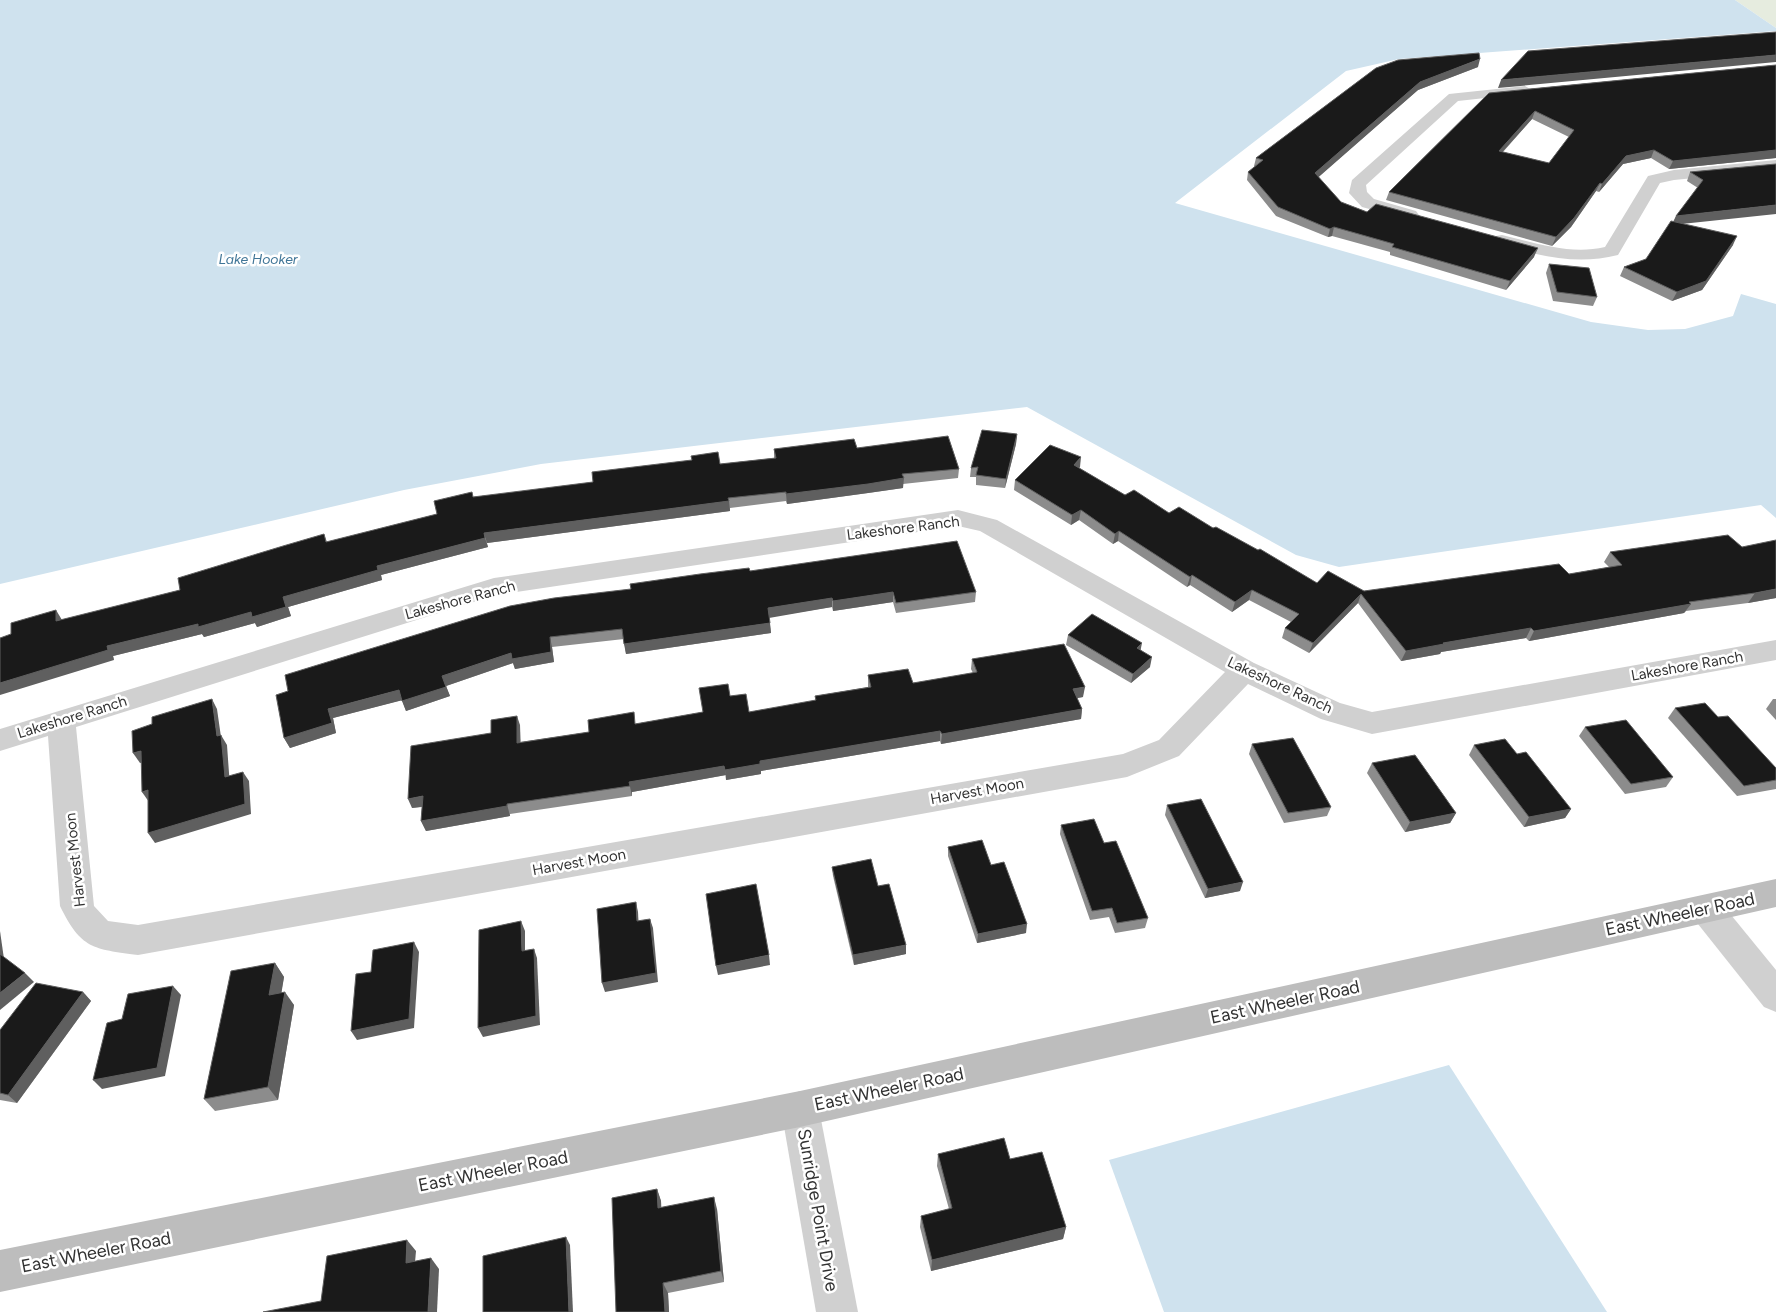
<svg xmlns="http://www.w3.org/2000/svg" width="1776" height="1312" viewBox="0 0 1776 1312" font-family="Figtree,sans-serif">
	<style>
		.green { fill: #e6ecdf }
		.water { fill: #cfe2ee }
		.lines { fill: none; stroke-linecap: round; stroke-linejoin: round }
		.street { fill: #d0d0d0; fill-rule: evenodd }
		.secondary { fill: #bdbdbd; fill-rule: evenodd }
		.wall { fill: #8c8c8c; fill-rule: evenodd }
		.shaded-wall { fill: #5f5f5f }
		.building { fill: #1a1a1a; stroke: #5f5f5f; fill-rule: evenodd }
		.labels { text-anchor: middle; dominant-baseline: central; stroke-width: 5; stroke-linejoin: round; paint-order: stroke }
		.far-water-label { font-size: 14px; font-style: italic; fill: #3f7597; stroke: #fff }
		.street-label { font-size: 15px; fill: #333; stroke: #fff }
		.near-street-label { font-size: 18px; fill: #333; stroke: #fff }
	</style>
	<rect width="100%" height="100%" fill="#fff"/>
	<!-- green -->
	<path class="green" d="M1735,0H1776V28Z"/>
	<!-- water -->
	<g class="water">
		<path d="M0,0H1735L1776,28V31L1399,59L1346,71L1175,203L1591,322L1648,330L1685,329L1733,316L1741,294L1776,304V518L1761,505L1339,567L1296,555L1027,407L541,464L404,490L0,584Z"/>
		<path d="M1449,1065L1607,1312H1164L1109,1160Z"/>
	</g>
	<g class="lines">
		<!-- street -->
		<g class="street">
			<path d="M1525,86L1532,90L1530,93L1458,101L1366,185L1367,192L1374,199L1416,211L1419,215L1416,219L1410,220L1362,207L1349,193L1352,180L1449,94Z"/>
			<path d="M1776,160V170L1674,180L1660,183L1618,255C1575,266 1538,255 1496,244L1493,240L1496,236L1502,235C1536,243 1570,255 1605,247L1648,176L1674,170Z"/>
			<path d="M958,510L997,520L1254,663L1340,703L1372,712L1776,640V660L1372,734L1321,719L1248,684L1179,756L1127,777L138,955C93,949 81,949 60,906L48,736L0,751V729L494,578ZM958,526L980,531L1225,672L1159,740L1123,754L138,925L108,921L94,906L76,727L496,595Z"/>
			<path d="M1706,895L1718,899L1776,970V1012L1764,1007L1694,919L1689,909L1694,899Z"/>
			<path d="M800,1091L813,1096L819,1109L858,1312H816L781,1109L787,1096Z"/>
		</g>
		<!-- secondary -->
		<path class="secondary" d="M1776,879V907L800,1127L0,1292V1250L800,1091Z"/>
	</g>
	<!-- wall -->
	<g class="wall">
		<path d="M1776,65V158L1669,169L1651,158L1623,164L1599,192L1596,191L1571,227L1552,246L1386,200L1389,192L1489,93ZM1532,119L1569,137L1549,163L1503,152Z"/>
		<path d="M1478,67L1418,90L1318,177L1341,202L1367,212L1534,257L1506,290L1390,255V252L1332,236L1328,237L1276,216L1247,180L1248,172L1255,167L1254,166L1256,158L1376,68Z"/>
		<path d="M1776,164L1682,224L1733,245L1702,290L1672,301L1620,276L1624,267L1646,259L1673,222L1676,216L1698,188L1687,181L1690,172Z"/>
		<path d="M1549,264L1597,297L1593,306L1553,301L1546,273Z"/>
		<path d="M1017,434L1016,444L1005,488L976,485V477H970L971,468Z"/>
		<path d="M857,448L959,469L958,478L903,484V488L868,493L787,504L786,501L730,508V511L487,543L488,547L381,575L382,580L288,607L291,616L257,627L255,623L204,637L202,634L113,656L114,660L62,620L180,590L324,534L327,542L437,514L473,497L593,482L720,464L774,458V449Z"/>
		<path d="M1080,467L1079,468L1125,495L1169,513L1213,528L1317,583L1364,591L1569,574L1609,567L1604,562L1610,552L1776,598L1748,603L1686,611L1684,613L1529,641L1526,638L1441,652L1440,654L1401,661L1358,603L1309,653L1282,638L1285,628L1291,622L1249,600L1232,612L1190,585L1187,587L1118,541L1113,544L1079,520L1071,525L1014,490L1015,480Z"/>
		<path d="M631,589L976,592L975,602L896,613L893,602L833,611L832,607L769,617L771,633L626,654L624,639L552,647L554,662L515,669L513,663L446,686L450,696L406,711L402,700L333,718L336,733L290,748L284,738Z"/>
		<path d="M1068,635L1141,650L1150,667L1131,683L1066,645Z"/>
		<path d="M972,659L1083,697L1077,698L1082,709L1081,719L941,744L940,741L761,771V774L726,780V775L632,792V796L510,814V816L426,831L421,821L422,807L412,808L491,733L520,725V742L589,732L703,712L730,696L749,712L815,701V696L868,687V675L913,683L973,673L971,669Z"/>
		<path d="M1773,699H1776V720L1766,709Z"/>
		<path d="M1675,708L1718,717L1776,768V789L1737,796L1668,718Z"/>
		<path d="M1585,727L1673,777L1666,787L1625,794L1579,736Z"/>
		<path d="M1252,744L1331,807L1327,816L1284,823L1249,754Z"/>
		<path d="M1474,745L1517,754L1571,809L1565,818L1524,827L1469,755Z"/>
		<path d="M1372,763L1456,813L1450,823L1405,832L1367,773Z"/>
		<path d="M1167,805L1240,891L1205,898L1165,815Z"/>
		<path d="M1061,825L1104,843L1148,918L1145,928L1115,933L1109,917L1090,920L1060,834Z"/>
		<path d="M948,847L991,865L1026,933L977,943L948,856Z"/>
		<path d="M832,867L878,886L906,954L854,965L833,876Z"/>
		<path d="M275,963L284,977L281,993L294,1005L278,1100L215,1111L204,1099Z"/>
		<path d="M83,992L91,1001L17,1103L0,1100V1030Z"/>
		<path d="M938,1154L1010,1159L1066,1227L1063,1239L931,1271L920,1227L921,1216L949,1209L937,1166Z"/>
		<path d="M657,1189L661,1201V1208L717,1209L724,1282L668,1293L669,1312H616Z"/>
	</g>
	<!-- shaded-wall -->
	<g class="shaded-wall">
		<path d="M1776,55V62L1498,88L1501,80Z"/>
		<path d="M1480,59L1478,67L1418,90L1313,182L1315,173L1420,82Z"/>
		<path d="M1535,111L1532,119L1496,159L1499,151Z"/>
		<path d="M1654,150L1651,158L1623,164L1599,192L1602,184L1626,156Z"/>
		<path d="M1776,150V158L1669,169L1673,161Z"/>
		<path d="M1600,183L1596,191L1571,227L1552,246L1556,237Z"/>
		<path d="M1776,205V214L1672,225L1676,216Z"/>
		<path d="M1334,227L1332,236L1328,237L1330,229Z"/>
		<path d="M1737,236L1733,245L1702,290L1672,301L1677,292Z"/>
		<path d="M1538,248L1534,257L1506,290L1510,281Z"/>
		<path d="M1017,434L1016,444L1005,488L1006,479Z"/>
		<path d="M1081,457L1080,467L1073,474L1074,465Z"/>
		<path d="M904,478L903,488L868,493L787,504L786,494Z"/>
		<path d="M729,501L730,511L487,543L484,533Z"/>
		<path d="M1081,510L1079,520L1071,525L1072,515Z"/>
		<path d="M1119,531L1118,541L1113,544L1115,534Z"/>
		<path d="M485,538L488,547L381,575L382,580L288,607L291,616L257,627L255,623L204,637L202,634L113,656L114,660L0,695V683L107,646L198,624L283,597L377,566Z"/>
		<path d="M1192,575L1190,585L1187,587L1190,577Z"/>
		<path d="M1776,589V598L1748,603L1755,593Z"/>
		<path d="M1252,590L1249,600L1232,612L1235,602Z"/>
		<path d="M893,592V602L833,611V601Z"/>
		<path d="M1361,594L1358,603L1309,653L1313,643Z"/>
		<path d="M832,598V607L769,618L768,608Z"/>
		<path d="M1691,604L1684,613L1529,641L1534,631Z"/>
		<path d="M56,610L62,620L56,621Z"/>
		<path d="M770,623L771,633L626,654L624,644Z"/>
		<path d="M1531,628L1526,638L1441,652L1440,654L1401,661L1406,651L1443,643Z"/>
		<path d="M550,637L552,647L554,662L515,669L513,663L446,686L450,696L406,711L402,701L442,676Z"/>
		<path d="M1142,643L1140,653L1137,648Z"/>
		<path d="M1152,657L1150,667L1131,683L1133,674Z"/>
		<path d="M1085,687L1083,697L1072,699L1073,689Z"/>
		<path d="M399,690L403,700L333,718L336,733L290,748L284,738L328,709Z"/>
		<path d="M212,699L217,709L221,737V735L227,745L230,787L225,777L217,736Z"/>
		<path d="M1082,709L1081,719L941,744L942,734Z"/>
		<path d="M517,716L520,725L521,753L517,743Z"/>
		<path d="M940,731V741L761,771V774L726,780L725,770L760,761Z"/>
		<path d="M141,751L148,761L140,763L133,753Z"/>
		<path d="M724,766L726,775L632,792V796L629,782Z"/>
		<path d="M243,772L249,781L251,814L155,843L148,833Z"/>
		<path d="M148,790L149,802L142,792Z"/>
		<path d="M423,796L427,806L412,808L408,799Z"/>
		<path d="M507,804L510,816L426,831L421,821Z"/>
		<path d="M1571,809L1565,818L1524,827L1529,817Z"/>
		<path d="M1456,813L1450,823L1405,832L1410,822Z"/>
		<path d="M1243,882L1240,891L1205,898L1208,889Z"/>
		<path d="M636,902L638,912L639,931L637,921Z"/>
		<path d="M650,919L653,928L658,982L605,992L602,983Z"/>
		<path d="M521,921L525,931V961L522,951Z"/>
		<path d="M1027,924L1026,933L977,943L978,934Z"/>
		<path d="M0,931L4,959L0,955Z"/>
		<path d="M414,942L419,952L414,1028L357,1040L351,1031Z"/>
		<path d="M906,945V954L854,965L853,955Z"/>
		<path d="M534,949L537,958L540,1025L483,1037L478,1028Z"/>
		<path d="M769,955L770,965L718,975L716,966Z"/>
		<path d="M275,963L284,977L279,1008L269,995Z"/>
		<path d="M25,973L34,982L0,1010V993Z"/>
		<path d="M173,986L181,995L165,1076L102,1089L93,1080Z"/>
		<path d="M83,992L91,1001L17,1103L8,1095Z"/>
		<path d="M285,992L294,1005L278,1100L268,1087Z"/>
		<path d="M657,1189L661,1201L662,1220L658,1208Z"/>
		<path d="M714,1197L717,1209L724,1282L721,1271Z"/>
		<path d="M1066,1227L1063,1239L931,1271L932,1260Z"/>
		<path d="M566,1237L570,1245L573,1312H569Z"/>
		<path d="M407,1240L416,1251L414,1274L406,1263Z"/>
		<path d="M431,1258L439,1269L437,1312H428Z"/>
		<path d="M663,1283L668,1293L669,1312H665Z"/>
	</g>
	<!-- building -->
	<g class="building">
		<path d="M1776,32V55L1501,80L1528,51Z"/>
		<path d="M1479,53L1480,59L1420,82L1315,173L1341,202L1367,212L1376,204L1538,248L1510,281L1392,247L1394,244L1334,227L1330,229L1278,207L1248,172L1263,160L1256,158L1376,68L1398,60Z"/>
		<path d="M1776,65V150L1673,161L1654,150L1626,156L1602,184L1600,183L1574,218L1556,237L1389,192L1489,93ZM1535,111L1574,130L1549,163L1499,151Z"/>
		<path d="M1776,164V205L1676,216L1703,180L1690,172Z"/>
		<path d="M1671,221L1737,236L1706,281L1677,292L1624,267L1646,259Z"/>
		<path d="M1549,264L1589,268L1597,297L1557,292Z"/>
		<path d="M982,430L1017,434L1006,479L976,475L978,467L971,468Z"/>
		<path d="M948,436L959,469L902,474L904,478L868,484L786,494V492L728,498L729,501L484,533L485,538L377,566L378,570L283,597L286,607L252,617L251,612L198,627V624L107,646L108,650L0,683V638L11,634V623L56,610V621L180,590L178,578L283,546L324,534L326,542L437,514L434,501L472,492L473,497L593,482L592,472L692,460L691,456L718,452L720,464L776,458L774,449L854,439L857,448Z"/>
		<path d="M1050,445L1081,457L1074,465L1125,495L1134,490L1169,513L1179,507L1213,528L1216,527L1258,550L1260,549L1317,583L1328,571L1364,591L1559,564L1569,574L1622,565L1610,552L1728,535L1742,547L1776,540V589L1755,593L1689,602L1691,604L1534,631L1531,628L1443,643L1444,644L1406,651L1361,594L1313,643L1285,628L1299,614L1252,590L1235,602L1192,575L1190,577L1119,531L1115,534L1081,510L1072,515L1015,480Z"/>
		<path d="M957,541L976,592L896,603L893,592L833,601L832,598L768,608L770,623L624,644L622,629L550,637L551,652L512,659L511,653L442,676L446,687L402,701L399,690L328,709L332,723L284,738L276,695L288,691L285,675L510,606L554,598L631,589L630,584L700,574L749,568L750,571Z"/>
		<path d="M1092,614L1142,643L1137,648L1152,657L1133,674L1068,635Z"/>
		<path d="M1064,644L1085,687L1073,689L1082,709L942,734L940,731L760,761V764L725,770L724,766L629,782L630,786L507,804V806L421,821L423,796L408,799L411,746L491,733V720L517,716V743L589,732L588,720L634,712L635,724L703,712L699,688L728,684L730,696L746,694L749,712L816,700L815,696L871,687L868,675L908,669L913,683L977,672L972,659Z"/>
		<path d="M212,699L217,736L221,735L225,777L243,772L245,804L148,833V790L142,792L141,751L133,753L132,731L152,724V717Z"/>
		<path d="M1705,703L1718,717L1728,716L1776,768V780L1744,786L1675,708Z"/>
		<path d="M1626,720L1673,777L1631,784L1585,727Z"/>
		<path d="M1293,738L1331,807L1288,813L1252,744Z"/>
		<path d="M1505,739L1517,754L1526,752L1571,809L1529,817L1474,745Z"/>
		<path d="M1415,755L1456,813L1410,822L1372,763Z"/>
		<path d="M1201,799L1243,882L1208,889L1167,805Z"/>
		<path d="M1094,819L1104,843L1116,841L1148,918L1117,923L1112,908L1092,911L1061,825Z"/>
		<path d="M982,840L991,865L1004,862L1027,924L978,934L948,847Z"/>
		<path d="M871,859L878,886L889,884L906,945L853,955L832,867Z"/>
		<path d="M756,884L769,955L716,966L706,894Z"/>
		<path d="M636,902L637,921L650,919L656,973L602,983L597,909Z"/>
		<path d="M521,921L522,951L534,949L536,1016L478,1028L479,930Z"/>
		<path d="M414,942L409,1019L351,1031L356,974L371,972L373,950Z"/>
		<path d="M0,954L25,973L0,993Z"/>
		<path d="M275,963L269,995L285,992L268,1087L204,1099L231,971Z"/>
		<path d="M36,983L83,992L8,1095L0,1093V1030Z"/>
		<path d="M173,986L157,1068L93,1080L107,1023L122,1019L128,994Z"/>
		<path d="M1004,1138L1010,1159L1042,1152L1066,1227L932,1260L921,1216L952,1208L938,1154Z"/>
		<path d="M657,1189L658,1208L714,1197L721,1271L663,1283L665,1312H616L612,1198Z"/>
		<path d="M566,1237L569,1312H483V1256Z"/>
		<path d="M407,1240L406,1263L431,1258L428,1312H263L321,1301L327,1256Z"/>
	</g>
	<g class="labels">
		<!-- far-water labels -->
		<g class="far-water-label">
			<text x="258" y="259">Lake Hooker</text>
		</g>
		<!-- street labels -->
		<g class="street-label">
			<text transform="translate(903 528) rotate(-7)">Lakeshore Ranch</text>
			<text transform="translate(460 600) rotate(-15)">Lakeshore Ranch</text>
			<text transform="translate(1687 666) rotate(-10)">Lakeshore Ranch</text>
			<text transform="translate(1280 685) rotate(25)">Lakeshore Ranch</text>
			<text transform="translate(72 717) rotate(-17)">Lakeshore Ranch</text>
			<text transform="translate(977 791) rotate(-10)">Harvest Moon</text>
			<text transform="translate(75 860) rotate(-96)">Harvest Moon</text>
			<text transform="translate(579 862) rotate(-10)">Harvest Moon</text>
		</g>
		<!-- near-street labels -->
		<g class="near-street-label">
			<text transform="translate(1680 914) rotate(-12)">East Wheeler Road</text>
			<text transform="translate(1285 1002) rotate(-12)">East Wheeler Road</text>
			<text transform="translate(889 1089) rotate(-12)">East Wheeler Road</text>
			<text transform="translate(493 1171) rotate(-11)">East Wheeler Road</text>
			<text transform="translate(818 1210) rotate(80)">Sunridge Point Drive</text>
			<text transform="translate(96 1252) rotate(-11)">East Wheeler Road</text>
		</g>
	</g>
</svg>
